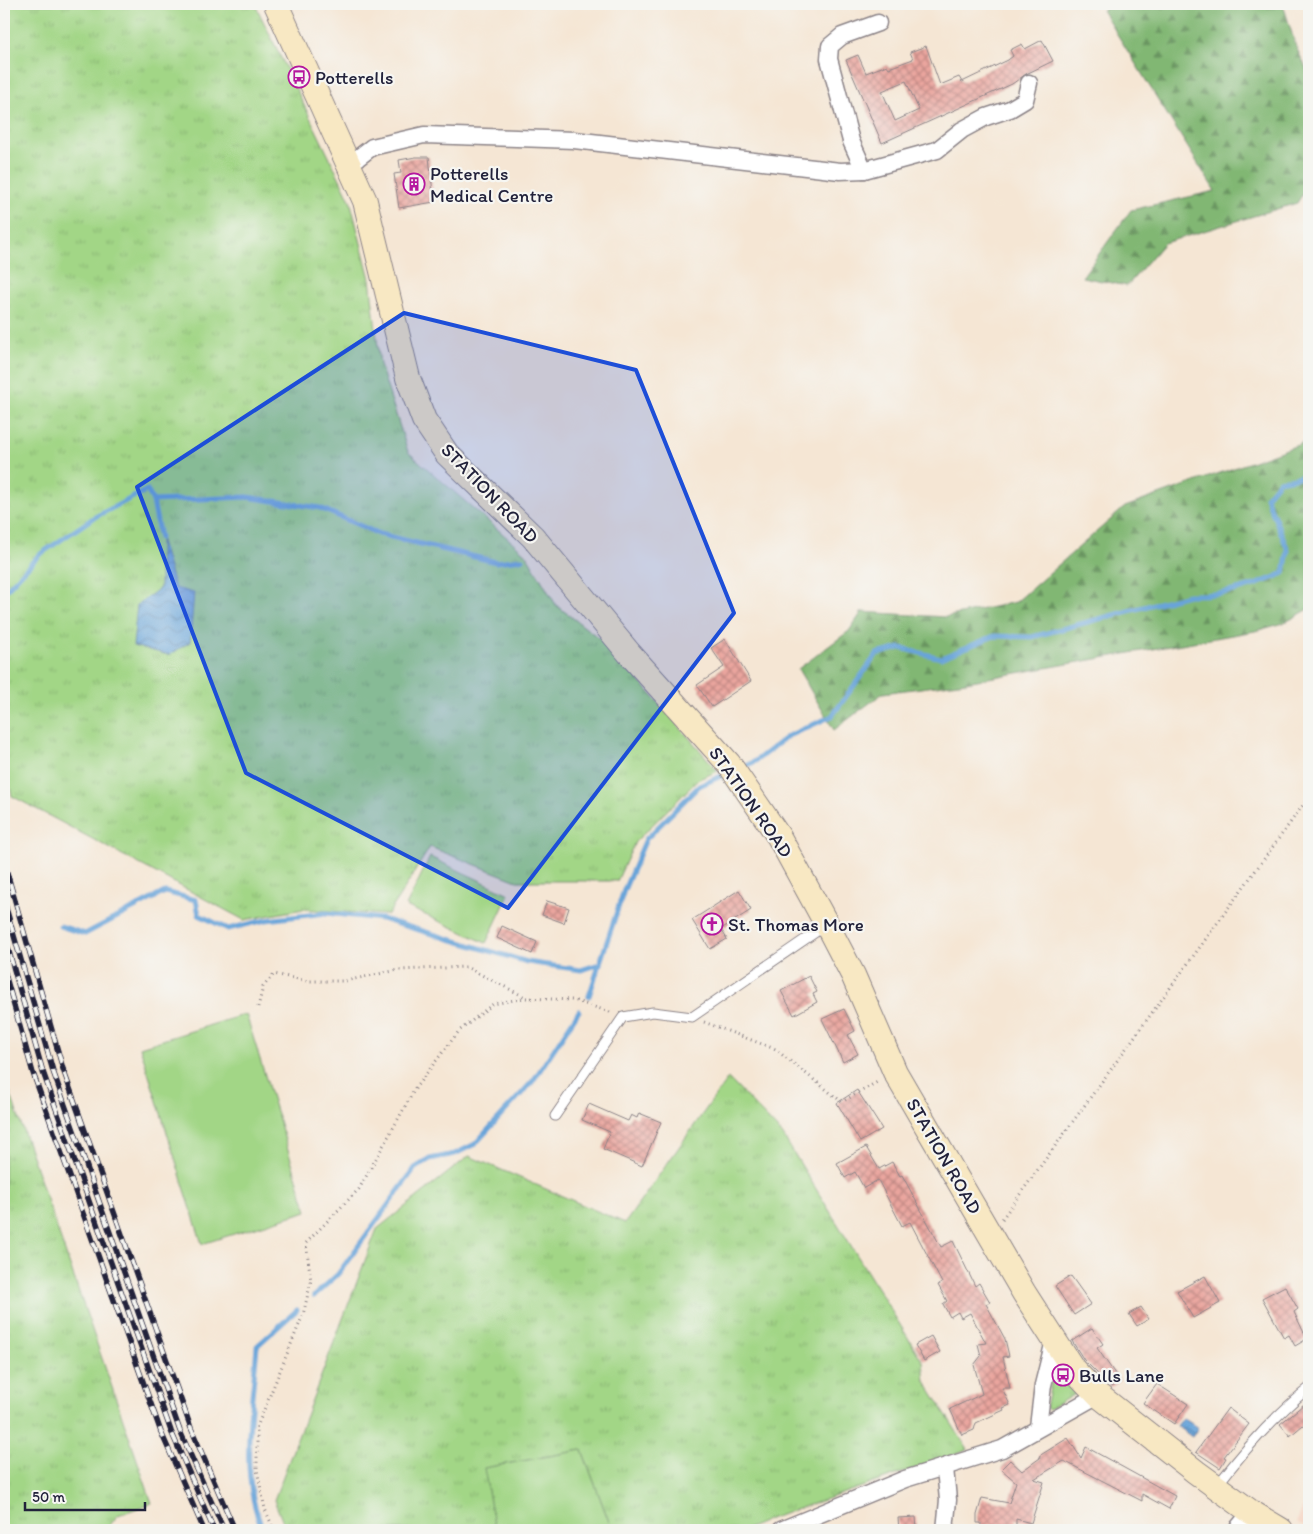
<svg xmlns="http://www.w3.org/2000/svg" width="1313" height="1534" viewBox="0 0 1313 1534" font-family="Itim,sans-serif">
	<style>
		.built { fill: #f5d3c1 }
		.grass { fill: url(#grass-tufts); stroke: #627c60 }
		.forest { fill: url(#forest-firs); stroke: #526c57 }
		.garden { fill: #a2d686; stroke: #627c60 }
		.water { fill: url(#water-waves); stroke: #46638a }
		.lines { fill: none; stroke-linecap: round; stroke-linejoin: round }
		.stream { stroke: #69a4d9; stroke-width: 5 }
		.building { fill: url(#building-cross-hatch); fill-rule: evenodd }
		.lane-casing { stroke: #8c8488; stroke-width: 11 }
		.street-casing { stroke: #8c8488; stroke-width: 19 }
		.secondary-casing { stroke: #8c8488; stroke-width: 26 }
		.path { stroke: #8c8488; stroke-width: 3; stroke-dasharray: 1 4; stroke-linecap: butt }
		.lane { stroke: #fff; stroke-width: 9 }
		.street { stroke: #fff; stroke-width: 16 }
		.secondary { stroke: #f8e8c3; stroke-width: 24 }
		.rail-casing { stroke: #22223b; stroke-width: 5.5 }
		.rail { stroke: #f6f6f2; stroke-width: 4; stroke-dasharray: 11; stroke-linecap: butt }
		.marked { fill: #1d4ed8; fill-opacity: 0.2; stroke: #1d4ed8; stroke-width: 4; stroke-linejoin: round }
		.labels { text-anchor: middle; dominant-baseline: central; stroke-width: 4.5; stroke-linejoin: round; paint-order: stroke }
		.poi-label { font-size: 19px; fill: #22223b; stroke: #f6f6f2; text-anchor: start }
		.street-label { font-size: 19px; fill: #22223b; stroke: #f6f6f2 }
	</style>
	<defs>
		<pattern id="grass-tufts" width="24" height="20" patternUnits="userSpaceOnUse" patternTransform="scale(1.25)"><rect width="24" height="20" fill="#a2d686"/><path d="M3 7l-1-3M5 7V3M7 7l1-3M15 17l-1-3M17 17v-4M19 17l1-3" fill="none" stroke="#8bb775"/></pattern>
		<pattern id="forest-firs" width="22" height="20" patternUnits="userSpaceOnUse" patternTransform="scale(1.25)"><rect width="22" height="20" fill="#81b773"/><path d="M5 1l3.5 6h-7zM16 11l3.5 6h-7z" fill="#699460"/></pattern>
		<pattern id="water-waves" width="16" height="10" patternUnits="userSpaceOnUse" patternTransform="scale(1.25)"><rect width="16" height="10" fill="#69a4d9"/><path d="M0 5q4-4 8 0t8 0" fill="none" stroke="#5685b1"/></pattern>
		<pattern id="building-cross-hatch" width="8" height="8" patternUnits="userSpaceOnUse" patternTransform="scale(1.25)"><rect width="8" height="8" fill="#eaa59e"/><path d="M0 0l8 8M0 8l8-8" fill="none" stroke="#bd8682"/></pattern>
	</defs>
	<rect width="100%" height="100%" fill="#f6f6f2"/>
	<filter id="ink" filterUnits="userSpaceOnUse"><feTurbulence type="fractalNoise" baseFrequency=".02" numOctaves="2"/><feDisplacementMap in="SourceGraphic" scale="10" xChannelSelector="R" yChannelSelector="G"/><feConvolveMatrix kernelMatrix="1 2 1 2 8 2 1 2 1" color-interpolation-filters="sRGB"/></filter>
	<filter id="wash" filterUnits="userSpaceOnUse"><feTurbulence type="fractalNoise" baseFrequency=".0096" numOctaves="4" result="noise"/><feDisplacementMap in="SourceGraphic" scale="20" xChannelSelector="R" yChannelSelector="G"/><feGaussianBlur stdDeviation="1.12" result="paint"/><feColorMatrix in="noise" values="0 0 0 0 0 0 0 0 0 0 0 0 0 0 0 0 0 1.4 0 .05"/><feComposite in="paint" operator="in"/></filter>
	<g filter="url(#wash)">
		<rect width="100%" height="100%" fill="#f5e6d4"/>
		<!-- built -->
		<path class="built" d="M1309,1494V1529L1296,1523Z"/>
		<!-- grass -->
		<g class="grass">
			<path d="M4,4H255L350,200L370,279L380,365L408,452L526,554L556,605L609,646L718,771L699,779L635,842L617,881H517L430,847L388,915L303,909L244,920L12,796L4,760Z"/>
			<path d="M4,1075L152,1503L118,1515L106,1530H4Z"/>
			<path d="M728,1078L782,1134L923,1362L925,1381L968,1450L772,1518L745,1530H612L582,1450L485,1468L495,1530H286L274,1500L377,1229L469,1156L625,1223Z"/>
			<path d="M1054,1368L1059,1369L1057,1373L1063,1381L1067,1378L1078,1392L1049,1409L1046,1408Z"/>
		</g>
		<!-- forest -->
		<g class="forest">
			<path d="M1116,4H1283L1296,47L1309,74V184L1297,203L1164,243L1127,286L1082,277L1131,210L1215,191L1102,10Z"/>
			<path d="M1309,441V609L1284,623L1255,631L966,682L883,693L834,730L798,669L849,631L862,612L946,617L1016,602L1125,507Z"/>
		</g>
		<!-- garden -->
		<g class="garden">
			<path d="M430,857L509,894L486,943L406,906Z"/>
			<path d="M246,1014L307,1211L202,1244L140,1047Z"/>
			<path d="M582,1450L612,1530H495L484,1468Z"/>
		</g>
		<!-- water -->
		<g class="water">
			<path d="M160,538L175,588L194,593L190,642L169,655L133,646L137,605L160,588Z"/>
			<path d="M1183,1418L1198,1428L1192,1437L1177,1426Z"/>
		</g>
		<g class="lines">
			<!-- stream -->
			<g class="stream">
				<path d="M153,501L247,497L320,508L379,534L496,562L522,559"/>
				<path d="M4,592L39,555L93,518L147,490L153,501L160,538"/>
				<path d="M740,768L754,762L788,736L832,716L877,654L900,648L941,658L994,636L1032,637L1188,595C1225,596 1251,588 1284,573L1288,550L1266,497L1279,481L1309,475"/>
				<path d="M60,926L85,934L165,892L196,900L199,915L228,929L266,920L326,913L382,919L527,962L581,970L600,964"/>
				<path d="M589,996L624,890L646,839L699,786L728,773"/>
				<path d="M314,1296L338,1274L415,1168L430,1159L455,1154L475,1144L533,1081L579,1011"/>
				<path d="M263,1530C238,1473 252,1407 257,1346L297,1310"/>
			</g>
		</g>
		<g id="blocks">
			<!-- building -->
			<g class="building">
				<path d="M1042,40L1053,61L1026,74L1012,84L882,143L846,60L858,55L866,73L887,65L889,68L913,59L910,52L926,46L940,85L959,77L962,82L1008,60L1013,56L1010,50L1022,44L1025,49ZM906,81L919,110L895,121L882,91Z"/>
				<path d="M416,157H429L434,202L399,208L394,174L401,173L399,160Z"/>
				<path d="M725,639L751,681L712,707L697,685L724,667L711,648Z"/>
				<path d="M739,890L751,910L721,929L727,939L710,949L692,920Z"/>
				<path d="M547,901L569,908L564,923L542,915Z"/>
				<path d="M502,926L537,942L532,954L497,938Z"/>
				<path d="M809,976L817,992L813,994L817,1002L794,1015L781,991Z"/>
				<path d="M844,1009L855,1031L848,1035L858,1054L843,1062L822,1019Z"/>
				<path d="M857,1090L882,1129L860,1142L837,1103Z"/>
				<path d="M589,1104L628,1121L631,1115L637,1118L639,1113L661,1122L642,1166L603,1149L610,1132L582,1120Z"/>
				<path d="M866,1147L879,1169L892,1162L900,1176L902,1175L941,1247L953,1241L975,1286L979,1283L990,1302L986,1304L1005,1339L1009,1356L1003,1357L1010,1388H1002L1010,1405L1003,1408L1004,1410L976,1423L974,1430L962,1435L950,1409L982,1394L974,1365L981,1356L978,1344L986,1343L970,1313L961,1318L958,1312L950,1317L943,1304L947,1301L938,1285L942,1283L910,1222L902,1226L878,1180L864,1188L855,1172L845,1178L837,1163Z"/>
				<path d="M1071,1276L1091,1304L1074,1315L1055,1286Z"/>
				<path d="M1205,1276L1220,1303L1193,1318L1177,1291Z"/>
				<path d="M1285,1286L1298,1309L1294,1312L1307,1339L1295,1346L1289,1335L1284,1338L1262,1298Z"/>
				<path d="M1141,1307L1149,1319L1137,1326L1129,1314Z"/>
				<path d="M1092,1328L1103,1344L1097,1348L1120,1381L1111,1387L1084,1360L1072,1341Z"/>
				<path d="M931,1336L940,1352L924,1361L915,1345Z"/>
				<path d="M1157,1384L1188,1404L1174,1424L1143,1403Z"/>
				<path d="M1309,1400V1420L1290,1436L1280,1424Z"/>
				<path d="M1228,1408L1249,1424L1224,1457L1226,1458L1220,1468L1196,1452Z"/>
				<path d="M1068,1438L1081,1458L1086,1447L1175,1496L1169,1509L1142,1494V1501L1064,1461L1034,1479L1044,1482L1031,1523L1016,1519V1530H981V1523H977V1515L982,1498L1009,1503L1016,1482L1001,1469L1010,1460L1022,1471L1040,1458L1039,1456Z"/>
				<path d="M916,1517L917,1530H899L898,1518Z"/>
			</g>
		</g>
	</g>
	<g filter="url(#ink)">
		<use href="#blocks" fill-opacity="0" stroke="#8c8488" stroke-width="1"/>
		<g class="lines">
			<!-- lane casing -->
			<g class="lane-casing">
				<g id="lane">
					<path d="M555,1116L623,1017L653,1012L692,1017L826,925"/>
					<path d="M1216,1487C1244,1450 1273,1417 1309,1388"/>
				</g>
			</g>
			<!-- street casing -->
			<g class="street-casing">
				<g id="street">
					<path d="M350,164L372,147L424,135L574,140L840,171L864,170L937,150L962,130L986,117L1010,109L1025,100L1029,83"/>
					<path d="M864,170L851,141L829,59L830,46L842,36L878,23"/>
					<path d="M1038,1427L1043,1385L1054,1341"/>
					<path d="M945,1468L948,1500L945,1530"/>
					<path d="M781,1530L905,1479L1002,1449L1098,1395"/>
					<path d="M1236,1530L1251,1512"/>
				</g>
			</g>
			<!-- secondary casing -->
			<g class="secondary-casing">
				<path id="secondary" d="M276,4L365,201L408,378L424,420L447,454L533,537L629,653L729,764L779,837L827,925L853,975L895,1072L1024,1293L1073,1369L1098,1395L1196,1472L1251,1512L1281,1530"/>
			</g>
			<!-- path -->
			<g class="path">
				<path d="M258,1007L263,987L274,974L307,981H345L398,970L466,967L525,997"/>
				<path d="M704,1022L775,1049L842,1102L879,1081"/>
				<path d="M1002,1219L1309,797"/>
				<path d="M274,1530L265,1509L257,1470V1427L303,1315L311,1281L306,1243L359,1189L416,1087L459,1031L493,1004L525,998L573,1000L613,1013"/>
			</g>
			<!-- lane -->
			<use href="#lane" class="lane"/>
			<!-- street -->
			<use href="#street" class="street"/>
			<!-- secondary -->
			<use href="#secondary" class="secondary"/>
			<!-- rail casing -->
			<g class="rail-casing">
				<g id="rail">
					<path d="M4,862L63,1069L191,1428L235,1530"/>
					<path d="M4,901L53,1071L180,1431L224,1530"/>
					<path d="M4,934L43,1072L171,1431L214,1530"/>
					<path d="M4,970L33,1073L161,1432L204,1530"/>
				</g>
			</g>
			<!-- rail -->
			<use href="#rail" class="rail"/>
		</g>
	</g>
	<!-- marked area -->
	<path class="marked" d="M404,313L636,370L734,613L508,908L246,773L137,487Z"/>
	<!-- icons -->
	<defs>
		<g id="bus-ring" transform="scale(1.125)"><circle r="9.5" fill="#f6f6f2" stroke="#b5179e" stroke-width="1.5"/><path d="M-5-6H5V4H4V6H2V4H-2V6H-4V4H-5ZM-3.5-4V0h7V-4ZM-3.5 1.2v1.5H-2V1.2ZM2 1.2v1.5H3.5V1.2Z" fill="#b5179e"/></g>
		<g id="building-ring" transform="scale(1.125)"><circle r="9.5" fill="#f6f6f2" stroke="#b5179e" stroke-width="1.5"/><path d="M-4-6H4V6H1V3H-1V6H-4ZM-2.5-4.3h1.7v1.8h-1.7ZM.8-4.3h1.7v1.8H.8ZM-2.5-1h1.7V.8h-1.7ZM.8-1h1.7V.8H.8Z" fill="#b5179e"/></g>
		<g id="church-ring" transform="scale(1.125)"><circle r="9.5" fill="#f6f6f2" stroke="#b5179e" stroke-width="1.5"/><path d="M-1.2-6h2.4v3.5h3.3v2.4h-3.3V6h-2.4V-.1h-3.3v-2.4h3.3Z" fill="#b5179e"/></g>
	</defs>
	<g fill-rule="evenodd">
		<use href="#bus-ring" x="299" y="77"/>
		<use href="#building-ring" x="414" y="184"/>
		<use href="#church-ring" x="712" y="924"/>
		<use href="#bus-ring" x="1063" y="1375"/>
	</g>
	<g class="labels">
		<!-- poi labels -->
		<g class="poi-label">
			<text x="315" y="77">Potterells</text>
			<text x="430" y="173">Potterells<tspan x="430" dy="22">Medical Centre</tspan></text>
			<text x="728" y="924">St. Thomas More</text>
			<text x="1079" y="1375">Bulls Lane</text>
		</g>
		<!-- street labels -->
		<g class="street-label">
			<text transform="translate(490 493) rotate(46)">STATION ROAD</text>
			<text transform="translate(751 802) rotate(55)">STATION ROAD</text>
			<text transform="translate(944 1156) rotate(60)">STATION ROAD</text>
		</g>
	</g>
	<!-- margin -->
	<rect width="1313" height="1534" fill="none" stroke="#f6f6f2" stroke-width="20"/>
	<!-- scale -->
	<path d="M25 1502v8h120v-8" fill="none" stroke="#22223b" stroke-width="2.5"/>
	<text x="32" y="1502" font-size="15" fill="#22223b" stroke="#f6f6f2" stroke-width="4" paint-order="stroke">50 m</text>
</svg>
